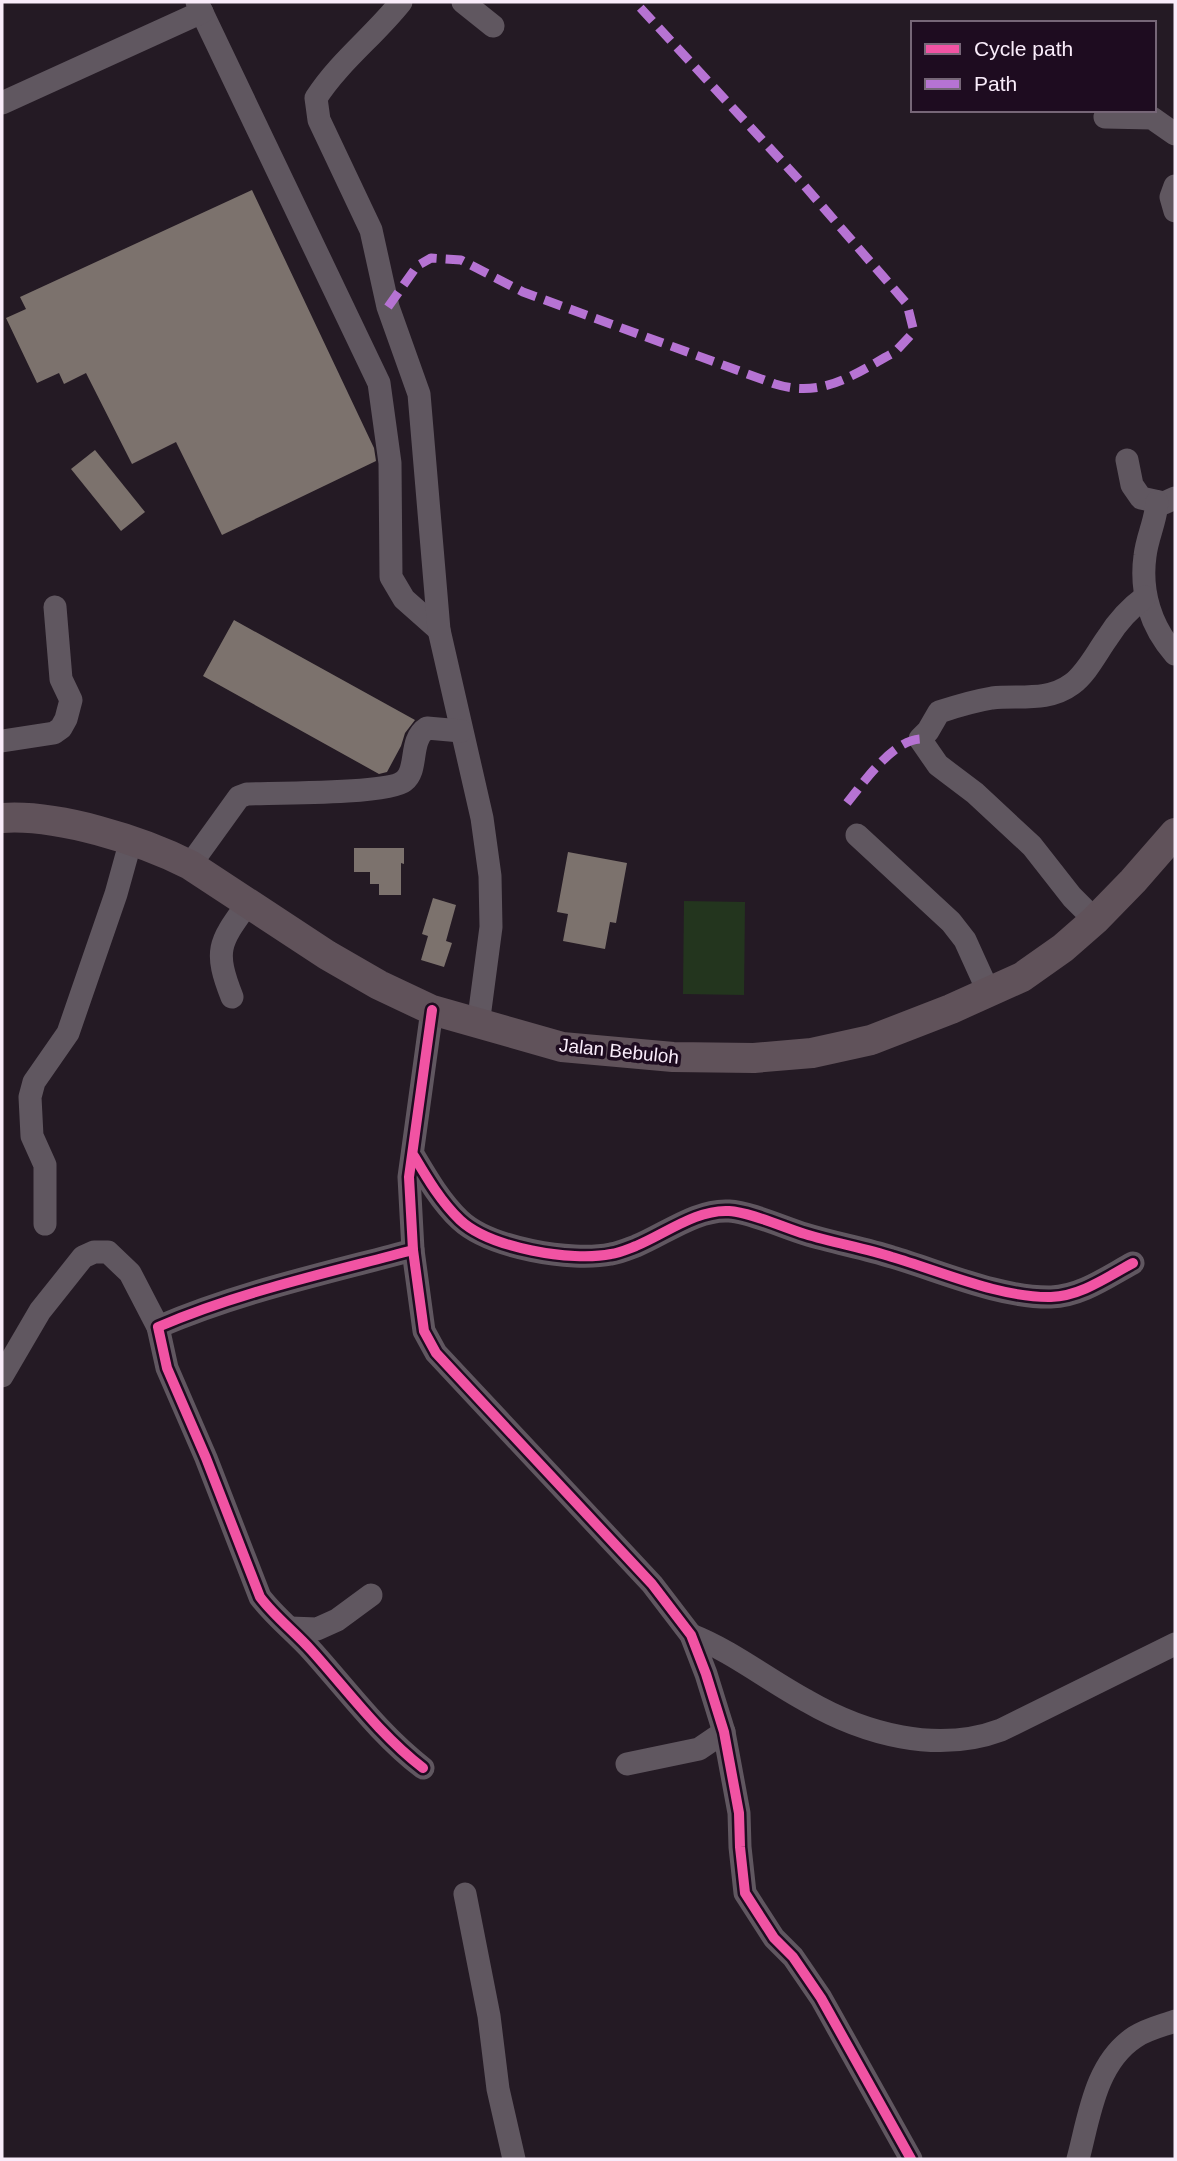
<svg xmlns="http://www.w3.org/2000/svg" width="1177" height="2161" viewBox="0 0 1177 2161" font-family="Arial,sans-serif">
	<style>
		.green { fill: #23351e }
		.building { fill: #7c726d }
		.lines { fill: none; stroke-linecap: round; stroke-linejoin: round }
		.minor { stroke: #605760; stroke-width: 23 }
		.major { stroke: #60525a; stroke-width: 30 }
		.quiet { stroke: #b673d3; stroke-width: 9; stroke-dasharray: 18 9; stroke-linecap: butt }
		.cycleway-casing { stroke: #1e0c20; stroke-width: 15 }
		.cycleway { stroke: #f153a3; stroke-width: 10 }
		.labels { text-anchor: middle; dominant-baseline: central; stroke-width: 7; stroke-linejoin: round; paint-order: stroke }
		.street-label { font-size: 19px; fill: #f9ecfa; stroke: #1e0c20 }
	</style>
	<rect width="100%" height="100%" fill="#241a24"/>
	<!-- green -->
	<path class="green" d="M684,901L745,902L744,995L683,994Z"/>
	<!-- building -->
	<g class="building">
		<path d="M252,190L374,448L376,461L222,535L176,442L132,464L86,373L64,384L59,373L37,383L6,318L26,309L20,297Z"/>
		<path d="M95,450L145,512L121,531L71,469Z"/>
		<path d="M234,620L415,720L405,733L401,746L387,772L379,774L203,676Z"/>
		<path d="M354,848H404V864L401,863V895H379V884H370V872H354Z"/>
		<path d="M568,852L627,863L616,923L610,922L605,949L563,941L568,914L557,912Z"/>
		<path d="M433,898L456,905L446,941L452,943L444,967L421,960L428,936L422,934Z"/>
	</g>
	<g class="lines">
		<!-- minor -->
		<g class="minor">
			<path d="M197,2L379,383L390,463L391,577L404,599L439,630"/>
			<path d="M401,2C374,36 339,62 316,98L319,120L371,230L388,307L419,394L439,630L482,818L490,876L491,927L478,1025"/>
			<path d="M463,2L493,26"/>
			<path d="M2,103L202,12"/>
			<path d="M1105,117L1152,118L1175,134"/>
			<path d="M1175,186L1171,197L1175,211"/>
			<path d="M1127,460L1132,485L1141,498L1164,503L1175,498"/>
			<path d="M1157,502C1156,521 1147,537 1145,556C1140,592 1151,627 1175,654"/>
			<path d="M2,741L54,733L61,728L66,719L71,700L61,679L55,607"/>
			<path d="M857,835L951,922L965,940L989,993"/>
			<path d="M190,865L239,797L247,794C272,793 389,794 404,781C419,770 408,740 427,728L461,731"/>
			<path d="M1095,920L1072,897L1032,846L975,793L938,765L920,739L928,731L939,712C957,706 974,701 992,698C1019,695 1048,702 1072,684C1087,673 1097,652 1108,637C1118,621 1130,608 1145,597"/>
			<path d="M232,997C213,949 220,942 248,903"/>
			<path d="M432,1010L409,1177L413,1250L424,1331L436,1353L652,1584L691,1635L706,1674L724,1732L739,1813L740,1847L745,1893L774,1938L793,1957L821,1998L911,2159"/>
			<path d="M414,1156C427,1178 441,1202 460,1220C490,1248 571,1262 611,1254C619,1253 628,1249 636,1246C665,1234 697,1209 729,1211C750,1212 785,1228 805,1234C834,1243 864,1248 892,1257C940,1271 1000,1298 1051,1297C1081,1296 1107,1277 1133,1263"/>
			<path d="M45,1224V1165L32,1136L30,1097L34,1082L68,1033L116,894L131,840"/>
			<path d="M413,1250C327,1273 239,1292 158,1327L167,1368L206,1458L260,1597C275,1617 295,1632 312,1651C348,1691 380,1735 423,1768"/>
			<path d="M2,1376L40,1311L83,1257L94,1252H108L130,1273L158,1327"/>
			<path d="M290,1628L317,1629L337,1620L371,1595"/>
			<path d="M691,1635C732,1651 768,1680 807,1701C864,1734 937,1754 1001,1730L1175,1644"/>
			<path d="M627,1764L699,1749L724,1732"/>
			<path d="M465,1894L489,2016L498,2089L514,2159"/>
			<path d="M1078,2159C1089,2118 1095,2063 1135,2037C1147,2029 1161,2026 1175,2021"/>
		</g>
		<!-- major -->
		<path class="major" d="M2,818C57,814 141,840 190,865L327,955L379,985L432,1010L562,1047L673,1057L754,1058L812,1053L871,1040L951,1009L1022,977L1063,948L1095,920L1133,881L1175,833"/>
		<!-- quiet -->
		<g class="quiet">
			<path d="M388,307L417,266L431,258L461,260L523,292L775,384C823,399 854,374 895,352L910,336L913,328L907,304L802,183L635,2"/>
			<path d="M847,803C864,782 892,741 920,739"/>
		</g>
		<!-- cycleway casing -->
		<g class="cycleway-casing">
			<g id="cycleway">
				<path d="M432,1010L409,1177L413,1250L424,1331L436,1353L652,1584L691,1635L706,1674L724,1732L739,1813L740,1847L745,1893L774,1938L793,1957L821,1998L911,2159"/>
				<path d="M414,1156C427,1178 441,1202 460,1220C490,1248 571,1262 611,1254C619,1253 628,1249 636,1246C665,1234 697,1209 729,1211C750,1212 785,1228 805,1234C834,1243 864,1248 892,1257C940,1271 1000,1298 1051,1297C1081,1296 1107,1277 1133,1263"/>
				<path d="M413,1250C327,1273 239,1292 158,1327L167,1368L206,1458L260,1597C275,1617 295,1632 312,1651C348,1691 380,1735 423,1768"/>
			</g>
		</g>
		<!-- cycleway -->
		<use href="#cycleway" class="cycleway"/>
	</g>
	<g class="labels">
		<!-- street labels -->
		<g class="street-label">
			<text transform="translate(619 1051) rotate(6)">Jalan Bebuloh</text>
		</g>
	</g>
	<!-- border -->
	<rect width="1177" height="2161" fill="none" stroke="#f9ecfa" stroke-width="7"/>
	<!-- legend -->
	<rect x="911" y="21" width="245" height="91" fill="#1e0c20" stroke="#766677" stroke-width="2"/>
	<rect x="925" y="44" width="35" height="10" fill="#f153a3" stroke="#766677" stroke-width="2"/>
	<text x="974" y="56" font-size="21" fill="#f9ecfa">Cycle path</text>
	<rect x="925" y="79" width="35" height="10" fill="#b673d3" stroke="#766677" stroke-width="2"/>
	<text x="974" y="91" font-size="21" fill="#f9ecfa">Path</text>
</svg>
